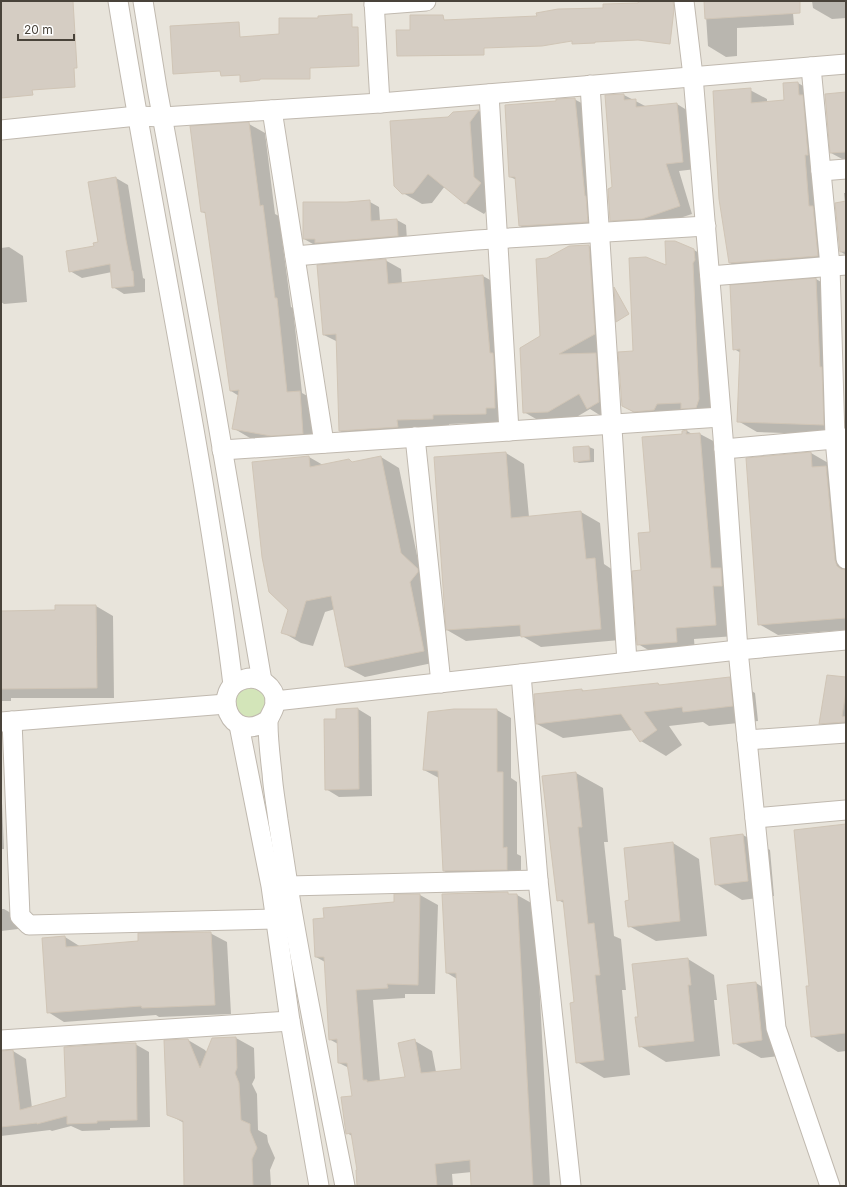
<svg xmlns="http://www.w3.org/2000/svg" width="847" height="1187" viewBox="0 0 847 1187" font-family="Inter,sans-serif">
	<style>
		.residential { fill: #e8e4db }
		.green { fill: #d3e5b9 }
		.shadow { fill: #0003 }
		.building { fill: #d5cdc3; stroke: #d0c5b6 }
		.lines { fill: none; stroke-linecap: round; stroke-linejoin: round }
		.street-casing { stroke: #c0b9af; stroke-width: 21 }
		.street { stroke: #fff; stroke-width: 19 }
	</style>
	<rect width="100%" height="100%" fill="#f5f2ec"/>
	<!-- residential -->
	<rect class="residential" x="1" y="1" width="845" height="1185"/>
	<!-- green -->
	<path class="green" d="M256,683L271,701L258,721L236,716L233,694Z"/>
	<!-- shadow -->
	<g class="shadow">
		<path d="M705,1H792L794,25L737,28V56L726,57L708,46Z"/>
		<path d="M812,1H846V18L832,19L813,8Z"/>
		<path d="M798,83L815,93L834,265L747,273L730,263L750,90L767,99V102L785,100Z"/>
		<path d="M846,93V160H844L831,153Z"/>
		<path d="M624,95L647,107L677,104L690,112L696,169L679,171L692,214L656,226L624,228L611,220Z"/>
		<path d="M574,99L589,107L602,230L534,234L520,226L517,180L510,177L557,102Z"/>
		<path d="M479,111L497,122L500,194L484,214L465,203L445,186L432,203L422,204L403,193L453,113Z"/>
		<path d="M249,124L265,133L275,214L279,216L291,307L293,308L302,393L316,401L319,443L288,445L250,438L233,428L239,396L231,391L207,214L202,212Z"/>
		<path d="M116,178L128,185L143,278L145,279V292L124,294L113,287L112,272L82,278L70,271L99,243Z"/>
		<path d="M844,193H846V255L841,252L845,203Z"/>
		<path d="M370,202L379,207L380,221L397,220L406,225L407,240L325,248L319,244H313L304,239Z"/>
		<path d="M589,246L608,257L613,345L597,354L615,364L606,419L590,409L568,422L543,423L524,412L541,337L548,259Z"/>
		<path d="M9,247L23,256L27,302L4,304L1,302V248Z"/>
		<path d="M694,250L713,261L718,410L642,417L623,406L634,352L668,266Z"/>
		<path d="M385,260L401,269L402,284L483,276L499,285L502,422L449,424V428L355,440L340,431L338,342L324,335Z"/>
		<path d="M816,279L835,290L842,435L757,432L738,421L741,353L734,349Z"/>
		<path d="M687,431L692,434H700L719,444L735,636L694,639L695,652L657,655L638,644L642,571L651,533L683,435V432Z"/>
		<path d="M589,447L594,449V462L579,463L575,461L574,448Z"/>
		<path d="M506,453L524,464L529,517L581,512L600,523L604,564L613,570L620,640L541,647L522,636L466,641L447,630Z"/>
		<path d="M811,453L830,464L846,489V630L778,635L759,624Z"/>
		<path d="M309,457L323,465L349,460L353,463L381,457L399,468L419,565L442,661L365,677L346,667L335,609L325,612L313,646L301,643L282,632L289,609Z"/>
		<path d="M96,606L113,616L114,698H11V701H1V612L56,611Z"/>
		<path d="M729,678L755,693L758,721L709,726L703,722L669,726L682,745L666,756L641,741L633,730L563,738L537,724L582,690L586,692L658,684L661,686Z"/>
		<path d="M846,678V728L830,729L820,723Z"/>
		<path d="M358,709L371,717L372,796L339,797L326,789L337,720Z"/>
		<path d="M497,710L511,718V778L517,782V854L521,856V877L458,879L444,871L439,778L424,770Z"/>
		<path d="M576,773L603,788L608,842H604L614,936L621,939L626,990H622L630,1075L604,1078L577,1062L575,1003L564,903L558,900L543,776Z"/>
		<path d="M1,779L4,849H1Z"/>
		<path d="M846,825V1051L838,1052L812,1036L810,987Z"/>
		<path d="M743,835L770,850L774,896L742,900L716,884Z"/>
		<path d="M673,843L699,859L707,936L656,941L629,926L631,901Z"/>
		<path d="M507,893L511,895H517L535,905L550,1186H472V1172L452,1174L453,1186H358V1171L352,1136L347,1133L353,1096L349,1068L339,1063L338,1044L329,1039L325,962L316,957L325,919L395,903L420,895L438,905L435,994H405V998L373,1000L380,1081L406,1078L415,1041L432,1051L436,1072L462,1069L457,979L447,973Z"/>
		<path d="M1,909H4L16,916L18,929L1,931Z"/>
		<path d="M210,933L227,942L231,1014L159,1017L156,1015L64,1022L48,1012L65,937L81,947L139,942Z"/>
		<path d="M688,959L714,975L717,1000H714L720,1056L666,1062L640,1046L639,1018Z"/>
		<path d="M756,983L782,999L788,1055L761,1058L734,1043Z"/>
		<path d="M236,1038L254,1048L255,1078L252,1084L257,1094L258,1130L267,1135L268,1142L275,1158L270,1170L271,1186H185L184,1123L168,1114L188,1040L205,1050L207,1053Z"/>
		<path d="M135,1044L149,1052L150,1127L110,1128V1130L82,1131L71,1126L52,1131L50,1130L1,1136V1052L13,1051L26,1059L32,1108L67,1098Z"/>
	</g>
	<!-- building -->
	<g class="building">
		<path d="M1,1H73L77,68H74L75,87L32,90L33,95L1,98Z"/>
		<path d="M639,1H673L674,9L670,44L638,40L595,42V43L572,44V41L542,46L484,48V55L397,56L396,30H410V15H443L444,20L537,16L536,13L558,9L603,8V4L638,3Z"/>
		<path d="M704,1H800V13L705,19Z"/>
		<path d="M352,14V27H358L359,66L310,68V79H260V80L240,82V75L221,76L220,71L173,74L170,26L239,22L240,37L279,34V18H318V16Z"/>
		<path d="M798,82L799,95H803L808,155H805L809,206H813L818,256L729,263L719,199L713,91L751,88V103L784,100L783,83Z"/>
		<path d="M846,92V152L830,153L825,94Z"/>
		<path d="M624,94V100L636,99V107L677,103L683,162L666,164L680,206L642,219L610,221L608,189L612,187L605,95Z"/>
		<path d="M575,98L585,196H586L588,222L519,226L515,177H509L505,105L556,101V99Z"/>
		<path d="M479,110L470,122L474,177L481,183L465,204L428,174L413,193L402,194L394,186L390,121L448,117L453,112Z"/>
		<path d="M249,122L260,206L263,205L275,298H277L287,392L300,391L303,434L271,436L232,429L239,390L230,391L205,212H201L190,126Z"/>
		<path d="M116,177L126,240L132,271H133L134,286L112,288L110,264L69,272L66,251L94,246L93,243L98,242L88,182Z"/>
		<path d="M370,200L371,221L397,219L398,236L315,243V239H303V202H347Z"/>
		<path d="M846,201V251L840,252L835,203Z"/>
		<path d="M665,241H675L694,249L695,260L693,263L699,399L696,408L681,409V403L657,404L654,410L634,412L622,406L618,352L633,351L629,258L646,257L666,265Z"/>
		<path d="M589,245L595,334L559,354L596,353L599,402L587,409L579,394L548,412L523,413L520,348L540,336L536,259L547,258L569,246Z"/>
		<path d="M386,259L388,284L483,275L490,353H493L494,366L495,408H486V414L433,415V419L397,420L398,427L339,431L336,334L323,335L317,265Z"/>
		<path d="M816,278L820,367H822L824,425L737,422L740,349L733,350L730,285Z"/>
		<path d="M614,287L629,314L616,322Z"/>
		<path d="M687,430L686,434L700,433L711,568H721L722,586H713L716,625L676,628L677,642L637,645L632,571L641,570L638,533L650,532L642,437L682,434V431Z"/>
		<path d="M589,446L590,460L574,462L573,447Z"/>
		<path d="M506,452L511,518L581,511L586,559L595,558L601,629L521,637L520,625L446,630L434,457Z"/>
		<path d="M811,452L812,467L826,466L835,560L837,566L841,569L846,570V618L758,625L746,458Z"/>
		<path d="M309,456L310,467L349,459L352,462L381,456L401,553L418,569V572L410,582L424,651L345,667L331,596L306,601L295,637L281,633L288,610L269,592L262,557L252,462Z"/>
		<path d="M55,605H96L97,688L1,689V611L55,610Z"/>
		<path d="M827,675L846,677V692L842,716L846,717L845,722L819,724Z"/>
		<path d="M730,677L733,706L683,712L682,707L644,712L657,730L640,742L621,714L536,724L534,694L582,689V691L658,683L659,685Z"/>
		<path d="M358,708L359,789L325,790L324,719H336V709Z"/>
		<path d="M454,709H497V772H503V848L507,847V870L443,871L438,771L423,770L428,712Z"/>
		<path d="M576,772L582,827H578L588,924L594,923L600,975H595L604,1060L576,1063L570,1003L574,1002L563,900L557,901L542,776Z"/>
		<path d="M846,824V1033L811,1037L806,986H809L794,830Z"/>
		<path d="M743,834L748,881L715,885L710,838Z"/>
		<path d="M673,842L680,921L628,927L625,901L629,900L624,848Z"/>
		<path d="M508,892V894H517L533,1186H471L470,1160L435,1164L437,1186H357L356,1170H357L351,1133L346,1134L341,1097L352,1096L347,1063H338L337,1039L329,1040L324,957H315L313,919L324,918L323,908L394,902V894H420L418,985L387,984L388,988L356,990L363,1080H367V1082L405,1077L398,1043L415,1039L421,1073L461,1069L456,973H446L442,894Z"/>
		<path d="M211,932L215,1005L142,1008L141,1006L47,1013L42,938L65,936L66,947L138,941V933Z"/>
		<path d="M688,958L691,985H688L694,1041L639,1047L635,1017H638L632,964Z"/>
		<path d="M756,982L762,1040L733,1044L727,985Z"/>
		<path d="M236,1037L237,1068L235,1073L239,1083L241,1120L250,1124V1131L257,1148L252,1159L253,1186H184L183,1121L167,1115L164,1040L188,1039L200,1068L212,1038Z"/>
		<path d="M121,1043H136L137,1120L97,1121V1123L67,1124V1116L37,1124V1123L1,1127V1051L13,1050L20,1110L66,1097L64,1047Z"/>
	</g>
	<g class="lines">
		<!-- street casing -->
		<g class="street-casing">
			<g id="street">
				<path d="M118,1C144,162 176,321 203,482C214,549 225,617 233,685"/>
				<path d="M143,1L157,88L212,389L262,681"/>
				<path d="M374,1L380,103"/>
				<path d="M684,1L693,76L724,449L738,650L776,1028L830,1186"/>
				<path d="M374,5L426,1"/>
				<path d="M811,67L830,266L835,439L846,559"/>
				<path d="M590,85L627,662"/>
				<path d="M489,94L509,431"/>
				<path d="M272,110L324,443"/>
				<path d="M1,130L137,116L163,117L380,103L846,64"/>
				<path d="M821,171L846,169"/>
				<path d="M295,256L477,240L706,226"/>
				<path d="M710,276L846,265"/>
				<path d="M415,437L441,683"/>
				<path d="M724,449L846,438"/>
				<path d="M222,450L721,417"/>
				<path d="M521,674L538,880L571,1186"/>
				<path d="M275,701L738,650L846,640"/>
				<path d="M268,720C229,747 209,687 245,679C259,675 276,687 275,702C275,711 268,716 268,723C268,739 270,756 272,773C273,789 276,804 278,820C282,846 286,872 290,898C306,994 326,1090 345,1186"/>
				<path d="M12,721L20,916L29,925L275,919"/>
				<path d="M1,722L226,704"/>
				<path d="M239,725L271,886L290,1021L319,1186"/>
				<path d="M747,740L846,733"/>
				<path d="M755,818L846,810"/>
				<path d="M288,886L538,880"/>
				<path d="M1,1040L290,1021"/>
			</g>
		</g>
		<!-- street -->
		<use href="#street" class="street"/>
	</g>
	<!-- border -->
	<rect width="847" height="1187" fill="none" stroke="#49433a" stroke-width="4"/>
	<!-- scale -->
	<path d="M18 34v6h56v-6" fill="none" stroke="#49433a" stroke-width="2"/>
	<text x="24" y="34" font-size="12" fill="#49433a" stroke="#ffffff" stroke-width="3" paint-order="stroke">20 m</text>
</svg>
